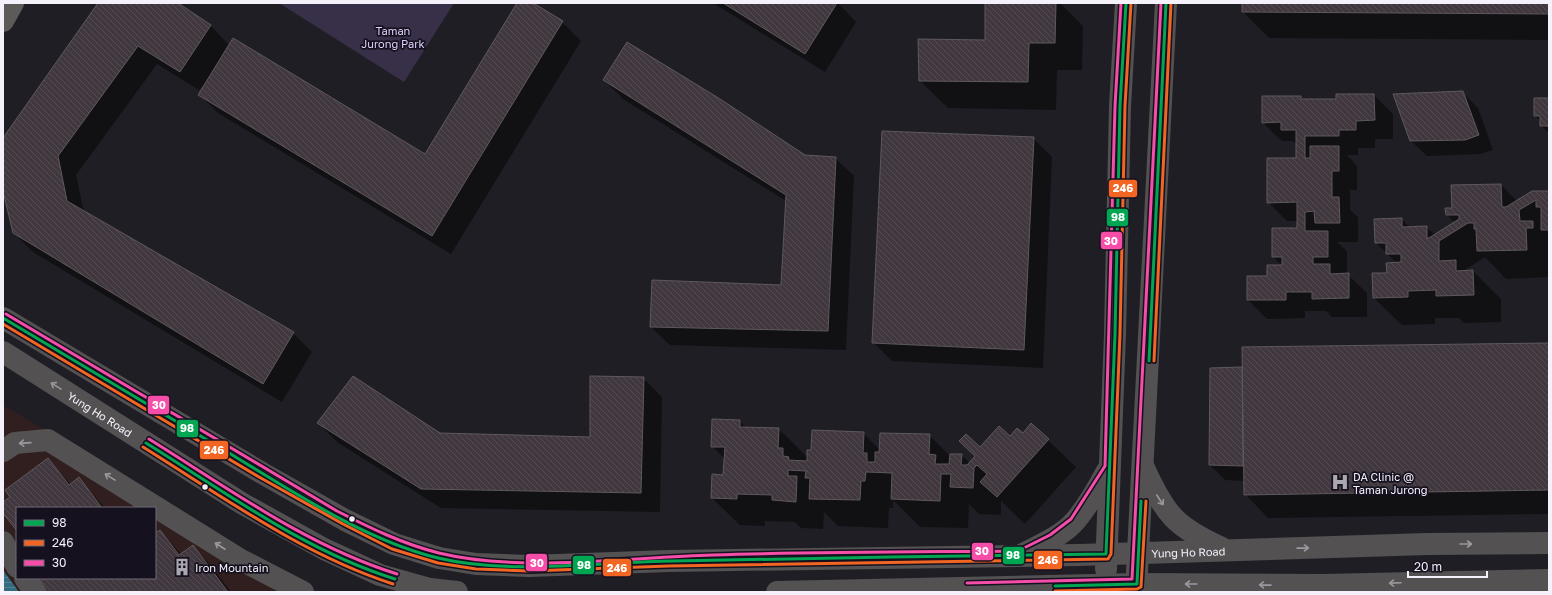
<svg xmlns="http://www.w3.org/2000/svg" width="1552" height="595" viewBox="0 0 1552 595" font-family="'Golos Text',sans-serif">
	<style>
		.industrial { fill: #301f1e; fill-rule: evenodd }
		.park { fill: #373048 }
		.water { fill: url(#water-rules) }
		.shadow { fill: #0007 }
		.building { fill: url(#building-back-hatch); stroke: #5e595e }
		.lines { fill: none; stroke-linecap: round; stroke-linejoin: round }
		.minor { stroke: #535152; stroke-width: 22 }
		.major { stroke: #5d5b5a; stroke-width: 22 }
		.bus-1-casing { stroke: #16111f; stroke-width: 6 }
		.bus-2-casing { stroke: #16111f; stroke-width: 6 }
		.bus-3-casing { stroke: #16111f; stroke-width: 6 }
		.bus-1 { stroke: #00a651; stroke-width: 3 }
		.bus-2 { stroke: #f26522; stroke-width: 3 }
		.bus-3 { stroke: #f54da8; stroke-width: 3 }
		.oneway { stroke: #9b999e }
		.bus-dot { fill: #f4f1fb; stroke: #16111f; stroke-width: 1.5 }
		.labels { text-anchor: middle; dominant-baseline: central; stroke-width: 3.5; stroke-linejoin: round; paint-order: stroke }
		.park-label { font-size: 11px; fill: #ddd0fc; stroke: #16111f }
		.street-label { font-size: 11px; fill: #f4f1fb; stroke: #16111f }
		.poi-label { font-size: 11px; fill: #f4f1fb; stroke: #16111f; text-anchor: start }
		.line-badge { stroke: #16111f; stroke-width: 1.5 }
		.badge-label { font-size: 11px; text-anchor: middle; font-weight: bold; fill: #fff }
	</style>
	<defs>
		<pattern id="water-rules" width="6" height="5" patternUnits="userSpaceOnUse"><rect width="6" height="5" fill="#346c7f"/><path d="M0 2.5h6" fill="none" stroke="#528192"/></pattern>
		<pattern id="building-back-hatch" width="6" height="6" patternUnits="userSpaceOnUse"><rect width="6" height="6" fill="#41373e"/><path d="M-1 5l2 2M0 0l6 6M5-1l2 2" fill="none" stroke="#544b51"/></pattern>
	</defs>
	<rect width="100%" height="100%" fill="#201e25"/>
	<!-- industrial -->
	<path class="industrial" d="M3,405L313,592H5L3,588ZM17,508H155V578H17Z"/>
	<!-- park -->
	<path class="park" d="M279,3H454L404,82Z"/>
	<!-- water -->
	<path class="water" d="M3,570L19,592H3Z"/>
	<!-- shadow -->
	<g class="shadow">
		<path d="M100,3H177L210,25L229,45L426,155L518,3H531L562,22L581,41L451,254L218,113L199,94L204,87L202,86L199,90L157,64L76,175L84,212L293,333L312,352L282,402L33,252L14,233L3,187V140Z"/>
		<path d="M713,3H838L856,22L825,72Z"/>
		<path d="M986,3H1060L1083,26L1082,70H1057L1056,110L948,108L920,81L986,41Z"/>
		<path d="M1243,3H1549V40L1269,38L1243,12Z"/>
		<path d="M604,80L805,156L835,158L854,176L846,350L670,345L651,327L782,286L786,201L623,99Z"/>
		<path d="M1462,92L1478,108L1493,150L1480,154L1427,156L1411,141Z"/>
		<path d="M1374,95L1393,114V139H1375V148H1358V155H1347L1357,166V190H1350V210L1358,217V242H1337L1347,251V274L1367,293V317H1332L1326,311H1305V318L1267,319L1248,300L1268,277L1283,266L1273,257L1298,229V221H1287L1268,202L1297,159V145L1293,141H1282L1263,123L1300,97L1304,100H1337Z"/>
		<path d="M1549,99V133L1541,126V121L1535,116Z"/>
		<path d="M1033,138L1052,157L1043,368L892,361L873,342Z"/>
		<path d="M1501,185L1517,201L1549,192V277L1506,279L1485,257L1466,269V271H1473L1501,299V322L1464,323L1459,318H1435V324L1402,325L1374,298L1388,274L1397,263L1376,243L1402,219L1410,228L1426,227L1435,235L1455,223L1447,215L1453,209L1452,186Z"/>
		<path d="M1549,344V514L1268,518L1245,494V481L1225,480L1210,465L1211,369L1243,368Z"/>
		<path d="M643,378L662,397L660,512L441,508L337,442L318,423L439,434L591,438Z"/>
		<path d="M740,421L746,428L779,429L808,458L812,451L863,433L880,450L929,435L951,457L961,455L970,463L980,448L1023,434L1032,425L1076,467L1025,524L1001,501V515L979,514L969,504L968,528L920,527L893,500V508H889L888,528L838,526L824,512L823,529L801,528L795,522L765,521V526L740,525L712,498L724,476L725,459L712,446Z"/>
		<path d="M48,459L71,485L79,479L105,508H17V529L3,511V503Z"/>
		<path d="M160,531L182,555L193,547L208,562L231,592H39L47,578H155V534Z"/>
	</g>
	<!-- building -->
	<g class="building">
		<path d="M98,3H178L211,25L180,72L138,46L58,156L67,201L294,332L263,384L13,233L3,191V138Z"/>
		<path d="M517,3H533L563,21L432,236L198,95L233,38L425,154Z"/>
		<path d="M723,3H837L805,54Z"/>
		<path d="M985,3H1056L1055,43H1029L1028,82L919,81L918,39L985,40Z"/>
		<path d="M1242,3H1549V14L1242,12Z"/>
		<path d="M627,42L720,99L805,155L836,157L828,331L650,327L652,280L781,285L786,195L603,80Z"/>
		<path d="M1463,91L1479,135L1465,140L1410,141L1393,94Z"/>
		<path d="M1336,94H1374L1375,120L1356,121V130H1339V136H1305V158H1310V146H1339V171H1332V197H1339L1340,223H1315L1314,211L1305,212V231H1328V257H1313V264H1330V274L1349,273V298L1312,299V292H1286V300H1247V276H1267V265H1282V257H1272V228H1297V202L1267,203V158H1296V130H1281V122L1262,123V96H1301V99H1336Z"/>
		<path d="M1534,98H1549V126H1540V116H1534Z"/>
		<path d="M882,131L1034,137L1024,350L872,343Z"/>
		<path d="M1549,168V230H1541V207H1536V200L1519,210L1520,221H1533V228H1526L1527,250L1477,251L1476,229H1474V223H1468L1439,241V261L1456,260V271L1473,270L1474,295L1436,296V290L1408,291V297L1373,298L1372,273H1387L1386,263L1401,262V254H1386V243H1375L1374,219L1402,218V227L1427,226V238H1429L1459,219V215H1446L1445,208H1452L1451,185L1501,184L1502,207H1506L1532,191H1549Z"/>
		<path d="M1549,343V490L1244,495L1242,347Z"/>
		<path d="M1242,367L1243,466L1209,465L1210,368Z"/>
		<path d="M353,376L440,433L590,437V376L644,377L641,493L421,489L317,423Z"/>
		<path d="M712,419L740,420V427L779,428L778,448H783V456L789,457L788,460L807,461V450H811L812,430L864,432L863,453H867V462H875V452H879L880,433L930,434L929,454L936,455L935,464H949L950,454H962L961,465H967L975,456L959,441L966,434L980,447L999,426L1010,436L1017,428L1023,433L1031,423L1049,439L997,497L980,482L987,474L977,465L974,468L973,488L950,487L951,474H941L940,501L891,499L892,473L866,472L865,481H861L860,500L809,499L810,478H805L806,471L788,470V476H797L796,502L772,500V495L737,494V499L711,498L712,474L723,475L725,447H711Z"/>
		<path d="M48,458L69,485L79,477L102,508H17V531L3,513V502L10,497L5,490Z"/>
		<path d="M160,530L179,555L193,545L228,592H38L33,586L45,578H155V533Z"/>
	</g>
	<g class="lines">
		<!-- minor -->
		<g class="minor">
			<path id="s1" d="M3,318L262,473L345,520L394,544L439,558L476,564L529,566L669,561L1079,555L1427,544L1549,543"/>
			<path id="s2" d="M3,352L243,504L324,549L380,575L430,589L457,592"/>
			<path d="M3,451L15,443L48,440L241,560L303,592"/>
			<path d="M1144,468C1165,514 1175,527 1222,548"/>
			<path d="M3,542L17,567"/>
			<path d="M1023,554C1040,545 1062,536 1075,521C1088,506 1098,488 1107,471"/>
			<path d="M1106,569L1115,334L1120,106L1126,3"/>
			<path d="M25,578L35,592"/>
			<path d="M777,592L1137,584L1324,585L1549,580"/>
			<path d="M1136,592L1166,3"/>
		</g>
		<!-- major -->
		<path class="major" d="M3,21L13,3"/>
		<!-- bus-1 casing -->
		<g class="bus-1-casing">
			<g id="bus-1">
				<path d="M3,318C80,364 157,410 234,456C296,494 368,541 438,558C509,575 599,562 672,561C817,558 961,556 1106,554L1115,334L1120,106L1126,3"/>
				<path d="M1149,361L1166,3"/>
				<path d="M146,443C225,492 305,551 395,579"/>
				<path d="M1055,586L1137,584L1141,501"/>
			</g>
		</g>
		<!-- bus-2 casing -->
		<g class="bus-2-casing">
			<g id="bus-2">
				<path d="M3,324L259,477L343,524L392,549L438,563L476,569L529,571L669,566L1108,559L1111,554L1120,334L1125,106L1131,3"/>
				<path d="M1154,361L1171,3"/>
				<path d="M143,447C223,497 303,555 393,584"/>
				<path d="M1055,591L1137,589L1141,587L1146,501"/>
			</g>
		</g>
		<!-- bus-3 casing -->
		<g class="bus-3-casing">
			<g id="bus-3">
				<path d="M6,314L337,511C370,528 403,544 439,553C521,573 628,557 713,555C814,552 916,552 1018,551L1050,535L1071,519L1105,466L1115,106L1121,3"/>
				<path d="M149,439C228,488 307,546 397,574"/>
				<path d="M967,583L1132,579L1161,3"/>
			</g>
		</g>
		<!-- bus-1 -->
		<use href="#bus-1" class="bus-1"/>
		<!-- bus-2 -->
		<use href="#bus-2" class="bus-2"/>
		<!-- bus-3 -->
		<use href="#bus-3" class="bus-3"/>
	</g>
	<!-- one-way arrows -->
	<defs><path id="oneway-shaft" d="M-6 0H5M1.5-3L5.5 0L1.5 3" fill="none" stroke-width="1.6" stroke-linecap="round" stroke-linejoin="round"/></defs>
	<g class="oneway">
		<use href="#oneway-shaft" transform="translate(56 386) rotate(-148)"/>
		<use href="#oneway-shaft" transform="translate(25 443) rotate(176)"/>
		<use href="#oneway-shaft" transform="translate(110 477) rotate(-148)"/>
		<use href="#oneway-shaft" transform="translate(1160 500) rotate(57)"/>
		<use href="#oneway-shaft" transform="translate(1466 544)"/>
		<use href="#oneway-shaft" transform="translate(220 546) rotate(-147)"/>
		<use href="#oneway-shaft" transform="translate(1303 548) rotate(-1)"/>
		<use href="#oneway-shaft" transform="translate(1395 583) rotate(178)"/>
		<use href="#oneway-shaft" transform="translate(1191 584) rotate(-180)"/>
		<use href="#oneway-shaft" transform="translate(1265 585) rotate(-179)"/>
	</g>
	<!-- icons -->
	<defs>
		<g id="hospital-bare" transform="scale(1.38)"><path d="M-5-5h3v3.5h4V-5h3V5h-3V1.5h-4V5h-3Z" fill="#aaa7b0" stroke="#16111f" stroke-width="2.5" paint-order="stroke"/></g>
		<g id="building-bare" transform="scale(1.38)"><path d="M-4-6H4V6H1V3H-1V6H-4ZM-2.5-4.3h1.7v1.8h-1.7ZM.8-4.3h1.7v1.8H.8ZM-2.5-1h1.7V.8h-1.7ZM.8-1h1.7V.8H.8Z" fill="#aaa7b0" stroke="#16111f" stroke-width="2.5" paint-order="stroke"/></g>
	</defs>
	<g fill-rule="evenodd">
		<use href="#hospital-bare" x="1340" y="482"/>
		<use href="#building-bare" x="182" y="567"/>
	</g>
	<!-- markers -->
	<g class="bus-dot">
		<circle cx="205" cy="487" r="3.5"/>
		<circle cx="352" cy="519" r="3.5"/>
	</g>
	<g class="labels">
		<!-- park labels -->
		<g class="park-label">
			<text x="393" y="30">Taman<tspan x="393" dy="13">Jurong Park</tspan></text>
		</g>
		<!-- street labels -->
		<g class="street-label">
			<text stroke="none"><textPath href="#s2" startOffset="115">Yung Ho Road</textPath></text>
			<text stroke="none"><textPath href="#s1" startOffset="1249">Yung Ho Road</textPath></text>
		</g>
		<!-- poi labels -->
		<g class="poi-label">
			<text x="1353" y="476">DA Clinic @<tspan x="1353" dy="13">Taman Jurong</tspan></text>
			<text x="195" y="567">Iron Mountain</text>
		</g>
	</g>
	<g class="line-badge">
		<rect x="1108" y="179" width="30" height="19" rx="4" fill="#f26522"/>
		<rect x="1106" y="208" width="23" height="19" rx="4" fill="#00a651"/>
		<rect x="1100" y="231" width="23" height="19" rx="4" fill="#f54da8"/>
		<rect x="147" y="395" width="23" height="20" rx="4" fill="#f54da8"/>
		<rect x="176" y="419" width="23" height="19" rx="4" fill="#00a651"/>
		<rect x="199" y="440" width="30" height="20" rx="4" fill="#f26522"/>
		<rect x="971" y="542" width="23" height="19" rx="4" fill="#f54da8"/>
		<rect x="1002" y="546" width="23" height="19" rx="4" fill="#00a651"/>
		<rect x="1033" y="550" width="30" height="20" rx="4" fill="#f26522"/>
		<rect x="525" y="553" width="23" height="19" rx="4" fill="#f54da8"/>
		<rect x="572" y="555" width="23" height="20" rx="4" fill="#00a651"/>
		<rect x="602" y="558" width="30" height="19" rx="4" fill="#f26522"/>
	</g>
	<g class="badge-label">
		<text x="1123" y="192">246</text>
		<text x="1118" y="221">98</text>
		<text x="1111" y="245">30</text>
		<text x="159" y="409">30</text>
		<text x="187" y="432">98</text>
		<text x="214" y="454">246</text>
		<text x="982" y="555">30</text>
		<text x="1013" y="559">98</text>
		<text x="1048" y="564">246</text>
		<text x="537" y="567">30</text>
		<text x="584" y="569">98</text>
		<text x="617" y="572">246</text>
	</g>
	<!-- border -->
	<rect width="1552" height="595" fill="none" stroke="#f4f1fb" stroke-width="8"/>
	<!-- legend -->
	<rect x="16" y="507" width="140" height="72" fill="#16111f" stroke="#6f6b77"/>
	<rect x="24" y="520" width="20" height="6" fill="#00a651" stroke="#6f6b77"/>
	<text x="52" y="527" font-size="12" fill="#f4f1fb">98</text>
	<rect x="24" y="540" width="20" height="6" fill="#f26522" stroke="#6f6b77"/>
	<text x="52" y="547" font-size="12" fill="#f4f1fb">246</text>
	<rect x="24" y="560" width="20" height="6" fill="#f54da8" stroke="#6f6b77"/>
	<text x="52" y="567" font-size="12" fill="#f4f1fb">30</text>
	<!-- scale -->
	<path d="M1408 571v6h79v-6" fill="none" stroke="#f4f1fb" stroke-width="2"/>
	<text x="1414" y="571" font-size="12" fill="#f4f1fb" stroke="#16111f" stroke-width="3" paint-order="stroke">20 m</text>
</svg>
